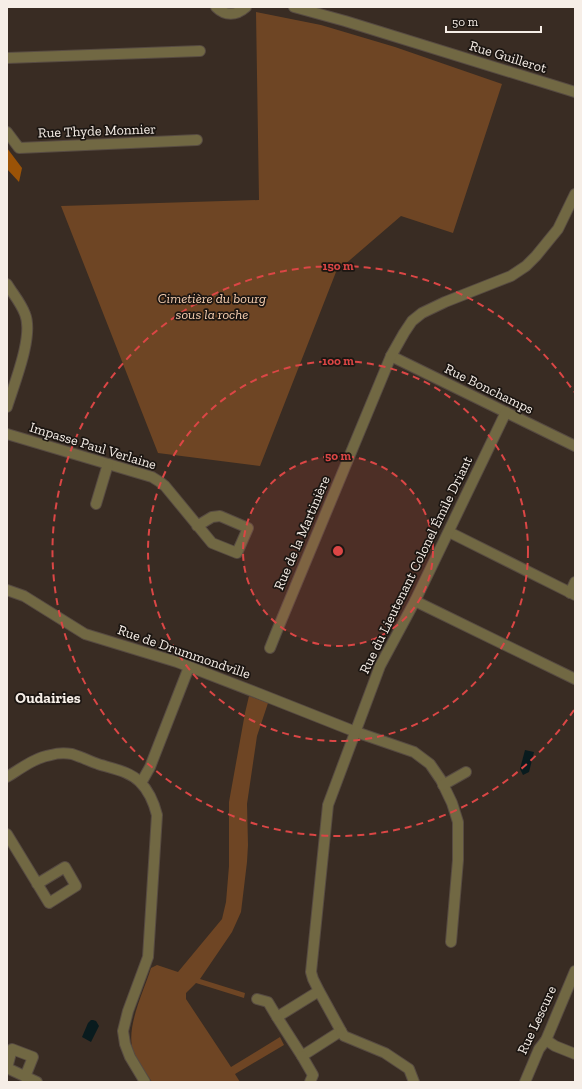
<svg xmlns="http://www.w3.org/2000/svg" width="582" height="1089" viewBox="0 0 582 1089" font-family="'Zilla Slab',serif">
	<style>
		.green { fill: #6e4524 }
		.forest { fill: #9b5307 }
		.water { fill: #091b1e }
		.lines { fill: none; stroke-linecap: round; stroke-linejoin: round }
		.minor-casing { stroke: #574b42; stroke-width: 12 }
		.tertiary-casing { stroke: #574b42; stroke-width: 12 }
		.minor { stroke: #716843; stroke-width: 10 }
		.tertiary { stroke: #716843; stroke-width: 10 }
		.ring { fill: none; stroke: #db4645; stroke-width: 2; stroke-dasharray: 7 5 }
		.labels { text-anchor: middle; dominant-baseline: central; stroke-width: 3.5; stroke-linejoin: round; paint-order: stroke }
		.street-label { font-size: 14px; fill: #f6eee7; stroke: #1c1612 }
		.park-label { font-size: 14px; font-style: italic; fill: #f6ceb0; stroke: #1c1612 }
		.neighbourhood-label { font-size: 15px; font-weight: bold; fill: #f6eee7; stroke: #1c1612 }
		.centre { fill: #db4645; stroke: #1c1612; stroke-width: 2 }
		.ring-label { font-size: 12px; text-anchor: middle; font-weight: bold; fill: #db4645; stroke: #1c1612; stroke-width: 3.5; stroke-linejoin: round; paint-order: stroke }
	</style>
	<rect width="100%" height="100%" fill="#392c23"/>
	<!-- green -->
	<g class="green">
		<path d="M256,12L321,25L395,47L502,84L453,233L401,216L336,272L260,466L158,453L61,206L259,200Z"/>
		<path d="M249,696L268,703L257,736L247,804L248,845L247,862L241,912L232,932L200,979L245,993L244,998L196,983L186,993V999L231,1067L280,1037L284,1045L235,1074L240,1082H152C146,1073 139,1063 134,1053C124,1030 144,991 151,968L157,965L178,972L222,919L226,902L229,866V802L245,713Z"/>
	</g>
	<!-- forest -->
	<path class="forest" d="M7,148L22,168L19,182L7,169Z"/>
	<!-- water -->
	<g class="water">
		<path d="M525,750L534,752L529,772L523,775L520,769Z"/>
		<path d="M91,1020H93L96,1021L99,1026L91,1042L82,1037L88,1023Z"/>
	</g>
	<g class="lines">
		<!-- minor casing -->
		<g class="minor-casing">
			<g id="minor">
				<path d="M7,58L200,51"/>
				<path d="M7,132L19,148L197,140"/>
				<path d="M7,284C13,294 21,303 25,314C34,336 14,384 7,407"/>
				<path d="M391,356L575,446"/>
				<path d="M7,434L152,477L160,482L165,486L212,543L237,553L248,528L220,516L212,517L197,526"/>
				<path d="M96,504L108,464"/>
				<path d="M449,532L575,595"/>
				<path d="M7,590L24,596L85,634L177,662L260,694L356,732L414,752L430,764L441,780L452,803L458,822V860L451,942"/>
				<path d="M570,593L575,582"/>
				<path d="M415,601L575,679"/>
				<path d="M270,648L276,633L391,356L404,333L412,321L422,313L445,302L511,276L526,266L536,256L558,229L575,194"/>
				<path d="M7,777C20,769 36,757 51,755C58,753 65,753 72,754C81,757 90,761 98,764C113,769 129,771 140,782C149,791 154,803 157,815L148,957L128,1011L123,1031L125,1044L130,1057L145,1082"/>
				<path d="M141,783L150,767L189,667"/>
				<path d="M443,785L466,772"/>
				<path d="M7,834L49,903L76,886L65,867L37,884"/>
				<path d="M319,991L277,1017L302,1056L341,1031L319,991L313,979L311,972L328,805L380,666L415,601L506,412"/>
				<path d="M257,999L268,1002L277,1017"/>
				<path d="M341,1031L344,1036L385,1053L409,1069L414,1082"/>
				<path d="M546,1040L555,1046L575,1054"/>
				<path d="M302,1056L313,1075L310,1082"/>
				<path d="M25,1077L33,1057L12,1049L7,1068L37,1082"/>
				<path d="M525,1082L539,1049L546,1040L575,971"/>
			</g>
		</g>
		<!-- tertiary casing -->
		<g class="tertiary-casing">
			<g id="tertiary">
				<path d="M216,7C225,16 236,16 246,7"/>
				<path d="M294,7L345,21L575,92"/>
			</g>
		</g>
		<!-- minor -->
		<use href="#minor" class="minor"/>
		<!-- tertiary -->
		<use href="#tertiary" class="tertiary"/>
	</g>
	<!-- distance rings -->
	<circle cx="338" cy="551" r="95" fill="#db4645" fill-opacity=".12"/>
	<g class="ring">
		<circle cx="338" cy="551" r="95"/>
		<circle cx="338" cy="551" r="190"/>
		<path d="M574 710A285 285 0 1 1 574 392"/>
	</g>
	<g class="labels">
		<!-- street labels -->
		<g class="street-label">
			<text transform="translate(508 57) rotate(17)">Rue Guillerot</text>
			<text transform="translate(97 131) rotate(-2)">Rue Thyde Monnier</text>
			<text transform="translate(489 389) rotate(26)">Rue Bonchamps</text>
			<text transform="translate(93 446) rotate(17)">Impasse Paul Verlaine</text>
			<text transform="translate(302 533) rotate(-67)">Rue de la Martinière</text>
			<text transform="translate(416 565) rotate(-64)">Rue du Lieutenant Colonel Émile Driant</text>
			<text transform="translate(184 652) rotate(19)">Rue de Drummondville</text>
			<text transform="translate(537 1020) rotate(-65)">Rue Lescure</text>
		</g>
		<!-- park labels -->
		<g class="park-label">
			<text x="212" y="298">Cimetière du bourg<tspan x="212" dy="16">sous la roche</tspan></text>
		</g>
		<!-- neighbourhood labels -->
		<g class="neighbourhood-label">
			<text x="48" y="698">Oudairies</text>
		</g>
	</g>
	<circle cx="338" cy="551" r="6" class="centre"/>
	<g class="ring-label">
		<text x="338" y="270">150 m</text>
		<text x="338" y="365">100 m</text>
		<text x="338" y="460">50 m</text>
	</g>
	<!-- border -->
	<rect width="582" height="1089" fill="none" stroke="#f6eee7" stroke-width="16"/>
	<!-- scale -->
	<path d="M446 26v6h95v-6" fill="none" stroke="#f6eee7" stroke-width="2"/>
	<text x="452" y="26" font-size="12" fill="#f6eee7" stroke="#1c1612" stroke-width="3" paint-order="stroke">50 m</text>
</svg>
